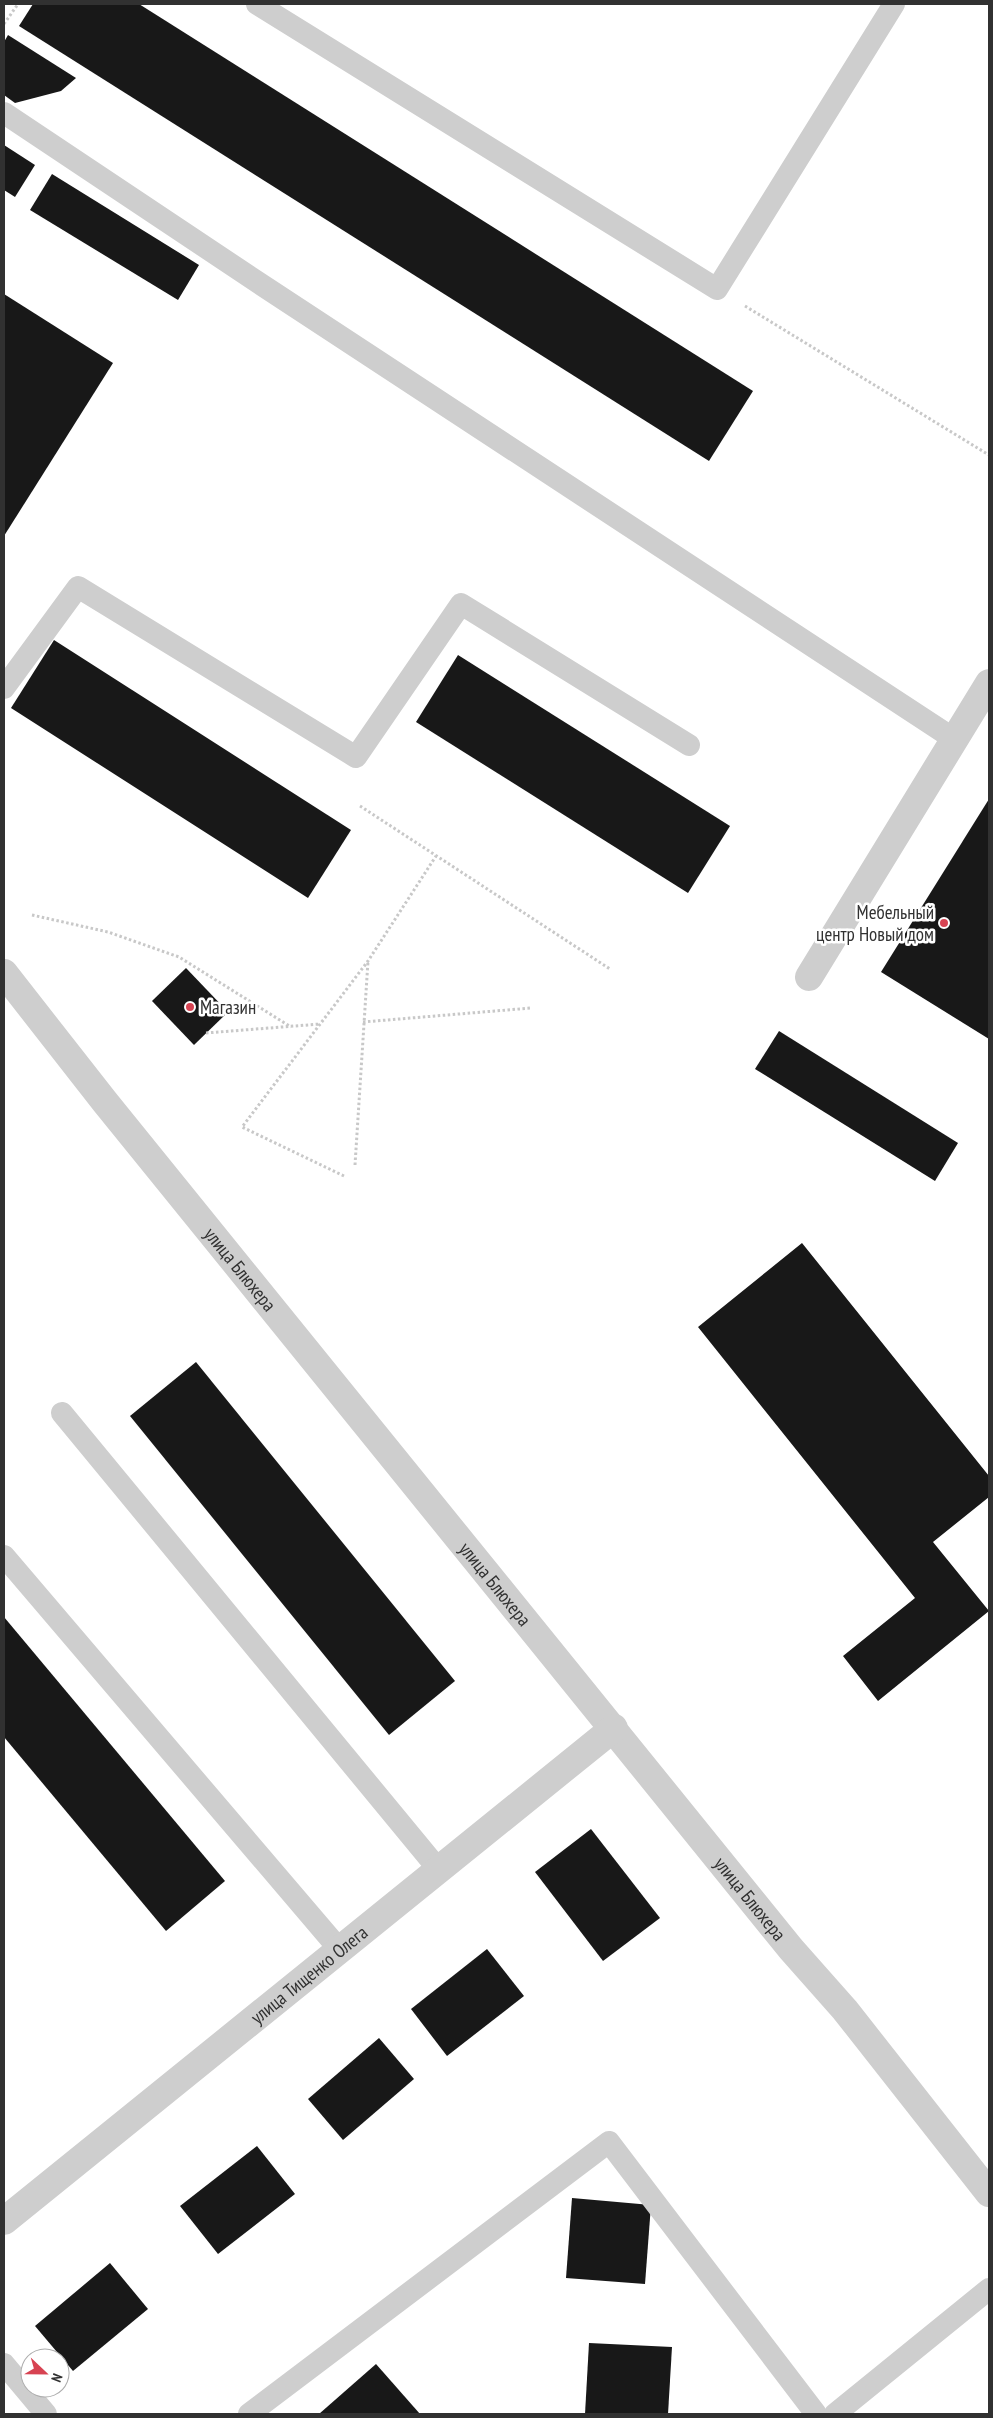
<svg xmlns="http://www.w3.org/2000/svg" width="993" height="2418" viewBox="0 0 993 2418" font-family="'PT Sans Narrow',sans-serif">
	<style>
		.building { fill: #181818 }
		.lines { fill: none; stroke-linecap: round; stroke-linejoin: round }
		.path { stroke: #c8c8c8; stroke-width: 3; stroke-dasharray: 2.5 2.5; stroke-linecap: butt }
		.service { stroke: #cecece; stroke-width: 22 }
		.minor { stroke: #cecece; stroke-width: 28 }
		.tertiary { stroke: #cecece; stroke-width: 28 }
		.poi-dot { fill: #d74352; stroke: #fff; stroke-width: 2 }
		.labels { text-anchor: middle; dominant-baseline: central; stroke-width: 5; stroke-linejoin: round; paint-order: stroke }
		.poi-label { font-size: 19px; fill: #313131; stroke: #fff; text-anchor: end }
		.street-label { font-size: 19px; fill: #313131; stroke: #fff }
	</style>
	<rect width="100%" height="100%" fill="#fff"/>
	<!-- building -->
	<g class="building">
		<path d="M33,4H139L753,391L709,461L19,26Z"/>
		<path d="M8,35L76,78L61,91L15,103L4,95V42Z"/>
		<path d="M4,145L35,165L15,197L4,190Z"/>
		<path d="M52,174L199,265L178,300L30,210Z"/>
		<path d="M4,294L113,363L4,536Z"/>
		<path d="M54,640L351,830L308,898L11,708Z"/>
		<path d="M458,655L730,826L688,893L416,722Z"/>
		<path d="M989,799V1039L881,972Z"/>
		<path d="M186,968L228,1012L194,1045L152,1001Z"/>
		<path d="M779,1031L958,1143L935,1181L755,1069Z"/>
		<path d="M802,1243L989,1476V1497L933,1542L989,1611L878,1701L843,1656L915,1598L698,1327Z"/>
		<path d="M196,1362L455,1681L389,1735L130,1416Z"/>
		<path d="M4,1617L225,1881L166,1931L4,1737Z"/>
		<path d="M591,1829L660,1918L603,1961L535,1872Z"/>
		<path d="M487,1949L524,1996L447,2056L411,2009Z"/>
		<path d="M379,2038L414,2079L343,2140L308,2099Z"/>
		<path d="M257,2146L295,2194L218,2254L180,2206Z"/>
		<path d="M572,2198L651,2205L645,2284L566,2278Z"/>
		<path d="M110,2263L148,2309L73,2371L35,2326Z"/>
		<path d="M589,2343L672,2347L668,2414H585Z"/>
		<path d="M376,2364L420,2414H319Z"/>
	</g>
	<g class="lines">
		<!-- path -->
		<g class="path">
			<path d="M4,24L18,4"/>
			<path d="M745,306L989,455"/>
			<path d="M360,806L610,969"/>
			<path d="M32,915L108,932L179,957L291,1027"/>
			<path d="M363,1022L531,1008"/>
			<path d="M206,1033L320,1024"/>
			<path d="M355,1165L368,961"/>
			<path d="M344,1176L242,1127L368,961L436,856"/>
		</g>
		<!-- service -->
		<g class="service">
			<path d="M257,4L717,289L894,4"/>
			<path d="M4,113L265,287L954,739"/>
			<path d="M4,688L78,587L356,757L461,604L689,745"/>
			<path d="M62,1413L439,1870"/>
			<path d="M4,1556L340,1950"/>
			<path d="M4,2364L46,2414"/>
			<path d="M249,2414L609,2142L816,2414"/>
			<path d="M835,2414L989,2289"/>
		</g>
		<!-- minor -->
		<path class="minor" d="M809,977L989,683"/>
		<!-- tertiary -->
		<g class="tertiary">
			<path id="s1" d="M4,973L105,1102L791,1949L845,2010L989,2193"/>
			<path id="s2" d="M4,2221L614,1728"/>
		</g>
	</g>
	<!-- markers -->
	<g class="poi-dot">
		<circle cx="944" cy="923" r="5"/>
		<circle cx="190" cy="1007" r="5"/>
	</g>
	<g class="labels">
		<!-- poi labels -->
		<g class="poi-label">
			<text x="934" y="912">Мебельный<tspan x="934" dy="22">центр Новый дом</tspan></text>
			<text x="200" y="1007" text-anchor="start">Магазин</text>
		</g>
		<!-- street labels -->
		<g class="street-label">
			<text stroke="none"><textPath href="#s1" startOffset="379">улица Блюхера</textPath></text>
			<text stroke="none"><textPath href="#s1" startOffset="784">улица Блюхера</textPath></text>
			<text stroke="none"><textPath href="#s1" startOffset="1189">улица Блюхера</textPath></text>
			<text stroke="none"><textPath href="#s2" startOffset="392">улица Тищенко Олега</textPath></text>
		</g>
	</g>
	<!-- border -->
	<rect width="993" height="2418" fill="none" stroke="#313131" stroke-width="10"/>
	<!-- north arrow -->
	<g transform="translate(45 2373) rotate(112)"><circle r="24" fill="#ffffff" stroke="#adadad"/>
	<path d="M0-4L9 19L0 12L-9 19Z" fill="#d74352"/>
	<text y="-8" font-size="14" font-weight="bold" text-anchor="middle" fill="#313131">N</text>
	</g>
</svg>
